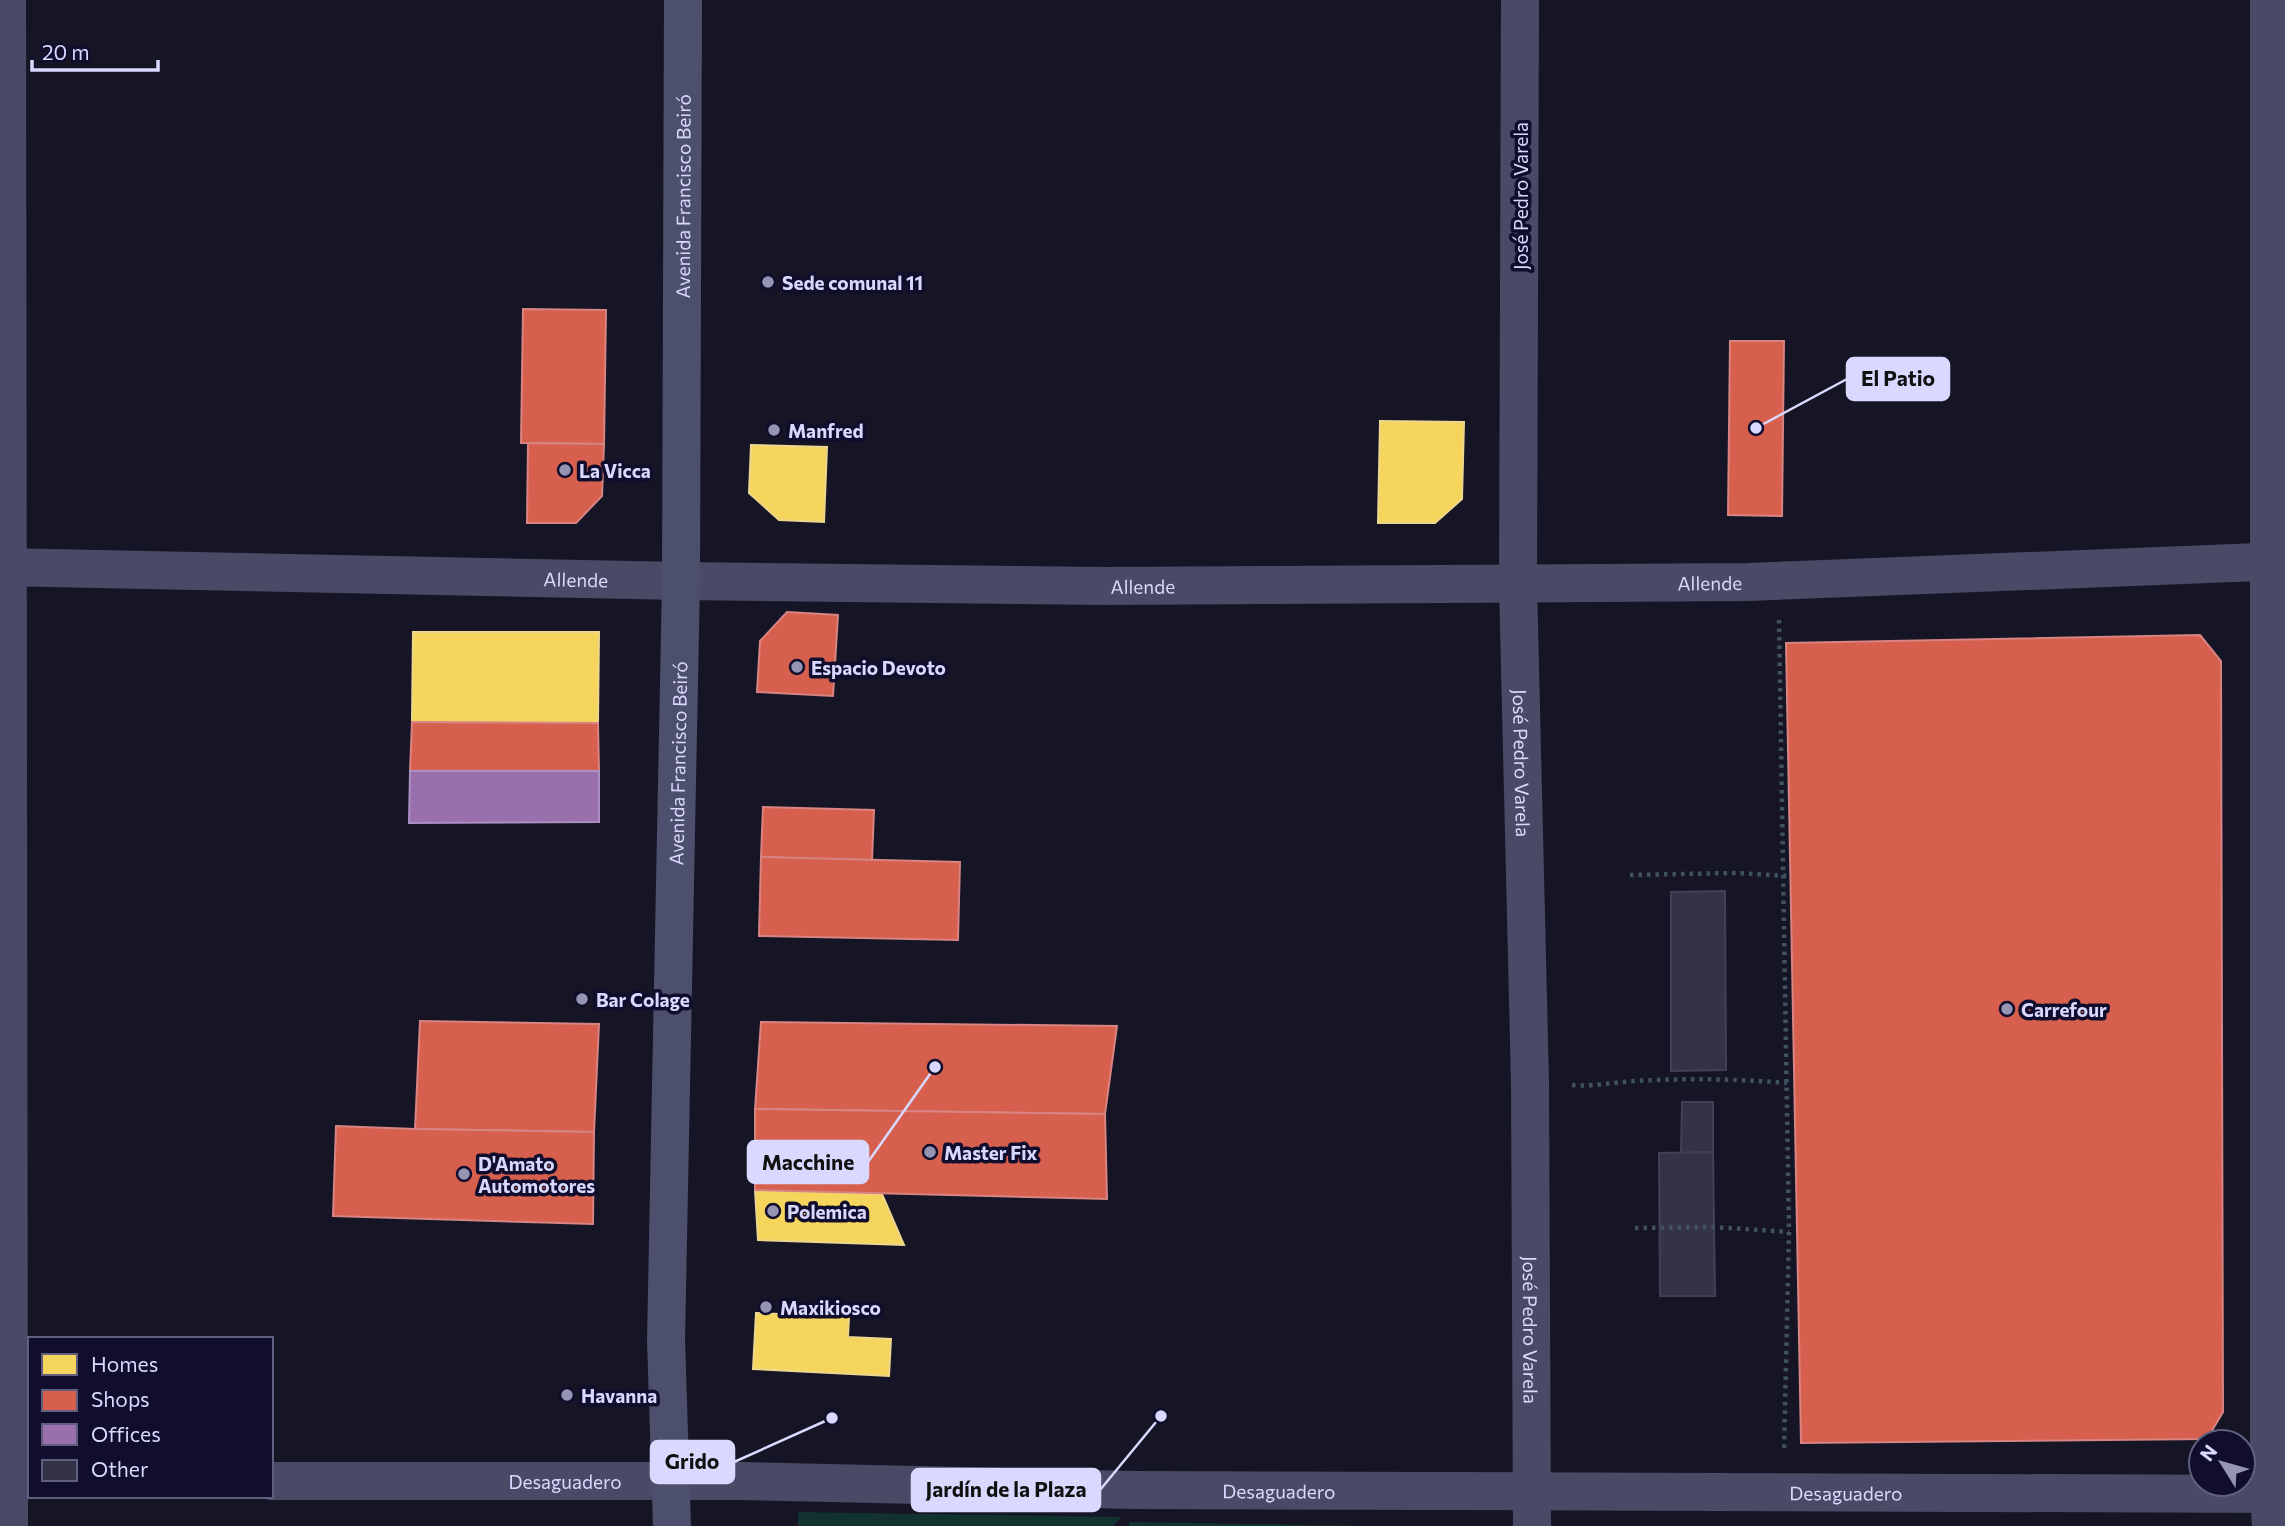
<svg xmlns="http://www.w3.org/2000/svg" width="2285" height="1526" viewBox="0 0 2285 1526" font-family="Commissioner,sans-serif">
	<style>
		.green { fill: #11322f }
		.homes { fill: #f6d55c; stroke: #edd68d; stroke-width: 2 }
		.shops { fill: #d6604d; stroke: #d78482; stroke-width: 2 }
		.offices { fill: #9970ab; stroke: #ac90c4; stroke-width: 2 }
		.building { fill: #343346; stroke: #414058; stroke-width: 2 }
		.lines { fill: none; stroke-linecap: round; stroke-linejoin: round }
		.path { stroke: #405261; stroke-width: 4.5; stroke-dasharray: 3.5 5; stroke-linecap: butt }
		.minor { stroke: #494b66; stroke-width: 38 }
		.secondary { stroke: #4d506c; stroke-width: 38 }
		.poi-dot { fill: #9594b3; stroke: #100e2c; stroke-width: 2.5 }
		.labels { text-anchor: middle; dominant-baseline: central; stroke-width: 7; stroke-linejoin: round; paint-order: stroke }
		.street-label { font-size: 19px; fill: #d9d9ff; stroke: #100e2c }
		.poi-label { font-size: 19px; font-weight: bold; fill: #d9d9ff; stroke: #100e2c; text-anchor: start }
		.leader { fill: none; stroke: #d9d9ff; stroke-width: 2.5 }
		.callout-dot { fill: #d9d9ff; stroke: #100e2c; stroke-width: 2.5 }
		.callout { fill: #d9d9ff; stroke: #d9d9ff; stroke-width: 2.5 }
		.callout-label { font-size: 21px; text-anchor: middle; font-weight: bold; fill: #111 }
	</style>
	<rect width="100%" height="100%" fill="#161525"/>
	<!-- green -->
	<g class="green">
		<path d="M798,1512L1121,1517L1113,1526H798Z"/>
		<path d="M1129,1522L1375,1526H1129Z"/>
	</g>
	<!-- homes -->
	<g class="homes">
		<path d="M1380,421L1464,422L1462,499L1435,523H1378Z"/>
		<path d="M751,445L827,447L824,522L779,520L749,493Z"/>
		<path d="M413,632H599L598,723L412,722Z"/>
		<path d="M755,1190L882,1194L904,1245L758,1240Z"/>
		<path d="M756,1313L849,1317L848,1337L891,1339L889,1376L753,1369Z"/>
	</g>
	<!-- shops -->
	<g class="shops">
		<path d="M523,309L606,310L604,444L521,443Z"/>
		<path d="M1730,341H1784L1782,516L1728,515Z"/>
		<path d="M528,443L604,444L602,496L576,523H527Z"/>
		<path d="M787,612L838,615L833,696L757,692L760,641Z"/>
		<path d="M2200,635L2221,661L2223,1412L2207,1439L1801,1443L1786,643Z"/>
		<path d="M412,722L598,723L599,771H410Z"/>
		<path d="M763,807L874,810L872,861L761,857Z"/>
		<path d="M761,857L960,862L958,940L759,936Z"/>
		<path d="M420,1021L599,1024L594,1132L415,1129Z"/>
		<path d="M761,1022L1117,1026L1105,1114L755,1109Z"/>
		<path d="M755,1109L1105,1114L1107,1199L755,1190Z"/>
		<path d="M336,1126L415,1129L594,1132L593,1224L333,1216Z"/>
	</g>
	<!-- offices -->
	<path class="offices" d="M410,771H599V822L409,823Z"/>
	<!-- building -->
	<g class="building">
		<path d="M1725,891L1726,1070L1671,1071V892Z"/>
		<path d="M1682,1102H1713V1152L1681,1153Z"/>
		<path d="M1713,1152L1715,1296H1660L1659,1153Z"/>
	</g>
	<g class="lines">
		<!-- path -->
		<g class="path">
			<path d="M1779,620L1789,1232L1784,1451"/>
			<path d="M1630,875L1734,873L1789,876"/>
			<path d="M1572,1085C1594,1087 1614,1082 1636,1081C1687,1078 1737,1079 1787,1083"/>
			<path d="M1635,1228L1714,1227L1789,1232"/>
		</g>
		<!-- minor -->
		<g class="minor">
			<path d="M7,0L9,1526"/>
			<path id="s1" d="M1520,0L1518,584L1530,1083L1532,1526"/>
			<path d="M2269,0V1494L2271,1526"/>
			<path id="s2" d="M0,567L681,581L1105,586L1748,582L2285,561"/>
			<path id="s3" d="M271,1481H741L1133,1490L2285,1494"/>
		</g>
		<!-- secondary -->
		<path class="secondary" id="s4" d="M672,1526L666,1340L681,581L683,0"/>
	</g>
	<!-- markers -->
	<g class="poi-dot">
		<circle cx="768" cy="282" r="7"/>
		<circle cx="774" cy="430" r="7"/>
		<circle cx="565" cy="470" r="7"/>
		<circle cx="797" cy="667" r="7"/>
		<circle cx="582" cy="999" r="7"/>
		<circle cx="2007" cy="1009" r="7"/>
		<circle cx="930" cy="1152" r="7"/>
		<circle cx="464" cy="1174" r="7"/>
		<circle cx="773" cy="1211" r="7"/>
		<circle cx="766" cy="1307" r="7"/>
		<circle cx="567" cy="1395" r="7"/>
	</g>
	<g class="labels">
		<!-- street labels -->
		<g class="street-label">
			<text stroke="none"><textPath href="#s4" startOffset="1330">Avenida Francisco Beiró</textPath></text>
			<text transform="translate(1520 196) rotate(-90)">José Pedro Varela</text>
			<text stroke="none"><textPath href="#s2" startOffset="576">Allende</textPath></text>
			<text stroke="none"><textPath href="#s2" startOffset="1710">Allende</textPath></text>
			<text stroke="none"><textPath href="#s2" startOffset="1143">Allende</textPath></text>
			<text stroke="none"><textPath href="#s4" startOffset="763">Avenida Francisco Beiró</textPath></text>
			<text stroke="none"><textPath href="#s1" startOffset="763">José Pedro Varela</textPath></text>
			<text stroke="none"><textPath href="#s1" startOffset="1330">José Pedro Varela</textPath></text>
			<text stroke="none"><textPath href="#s3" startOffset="294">Desaguadero</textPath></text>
			<text stroke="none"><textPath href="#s3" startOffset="1008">Desaguadero</textPath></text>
			<text stroke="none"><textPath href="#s3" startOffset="1575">Desaguadero</textPath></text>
		</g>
		<!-- poi labels -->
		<g class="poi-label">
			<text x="782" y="282">Sede comunal 11</text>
			<text x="788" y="430">Manfred</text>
			<text x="579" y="470">La Vicca</text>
			<text x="811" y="667">Espacio Devoto</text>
			<text x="596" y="999">Bar Colage</text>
			<text x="2021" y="1009">Carrefour</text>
			<text x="944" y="1152">Master Fix</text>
			<text x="478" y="1163">D'Amato<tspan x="478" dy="22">Automotores</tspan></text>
			<text x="787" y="1211">Polemica</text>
			<text x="780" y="1307">Maxikiosco</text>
			<text x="581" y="1395">Havanna</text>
		</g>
	</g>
	<!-- callouts -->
	<path class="leader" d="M1756 428L1847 379M935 1067L868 1162M832 1418L734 1462M1161 1416L1100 1490"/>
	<g class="callout-dot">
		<circle cx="1756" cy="428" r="7"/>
		<circle cx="935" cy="1067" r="7"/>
		<circle cx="832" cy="1418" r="7"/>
		<circle cx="1161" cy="1416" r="7"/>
	</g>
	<g class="callout">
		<rect x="1847" y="358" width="102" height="42" rx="7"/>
		<rect x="748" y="1141" width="120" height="42" rx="7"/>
		<rect x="651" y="1441" width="83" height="42" rx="7"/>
		<rect x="912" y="1469" width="188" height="42" rx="7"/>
	</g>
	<g class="callout-label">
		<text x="1898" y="386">El Patio</text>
		<text x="808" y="1170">Macchine</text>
		<text x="692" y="1469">Grido</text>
		<text x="1006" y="1497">Jardín de la Plaza</text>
	</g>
	<!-- legend -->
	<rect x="28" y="1337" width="245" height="161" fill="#100e2c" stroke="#605f80" stroke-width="2"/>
	<rect x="42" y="1354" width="35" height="21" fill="#f6d55c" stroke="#605f80" stroke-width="2"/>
	<text x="91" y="1372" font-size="21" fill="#d9d9ff">Homes</text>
	<rect x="42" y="1390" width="35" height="21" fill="#d6604d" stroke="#605f80" stroke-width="2"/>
	<text x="91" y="1407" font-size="21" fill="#d9d9ff">Shops</text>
	<rect x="42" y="1424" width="35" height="21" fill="#9970ab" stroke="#605f80" stroke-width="2"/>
	<text x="91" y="1442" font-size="21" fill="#d9d9ff">Offices</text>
	<rect x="42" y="1460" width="35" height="21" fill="#343346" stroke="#605f80" stroke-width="2"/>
	<text x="91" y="1477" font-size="21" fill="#d9d9ff">Other</text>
	<!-- north arrow -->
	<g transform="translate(2222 1463) rotate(307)"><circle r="33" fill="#100e2c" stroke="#605f80" stroke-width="2"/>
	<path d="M0-5L12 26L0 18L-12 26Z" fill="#9594b3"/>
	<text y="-10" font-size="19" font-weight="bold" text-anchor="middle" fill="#d9d9ff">N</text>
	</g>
	<!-- scale -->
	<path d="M32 60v10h126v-10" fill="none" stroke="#d9d9ff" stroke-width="3.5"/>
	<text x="42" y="60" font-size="21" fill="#d9d9ff" stroke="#100e2c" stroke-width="5" paint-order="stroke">20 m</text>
</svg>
